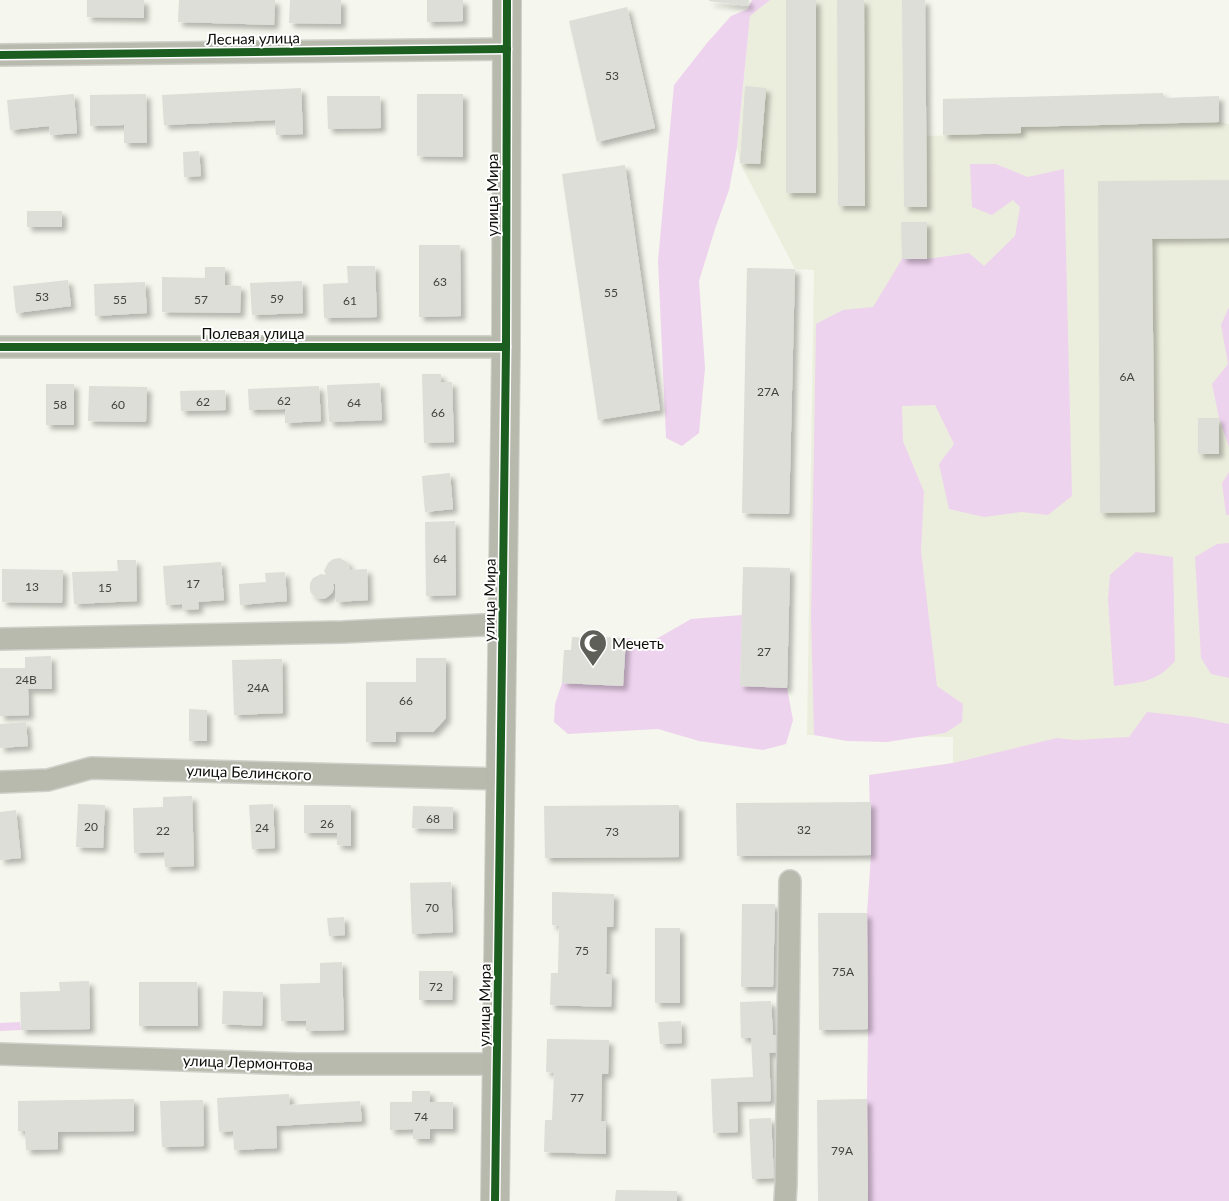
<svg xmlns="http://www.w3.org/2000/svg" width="1229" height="1201" viewBox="0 0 1229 1201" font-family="Lato,sans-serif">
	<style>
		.built { fill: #eceedd }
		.green { fill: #eed3ee }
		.building { fill: #ddded7; filter: url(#shadow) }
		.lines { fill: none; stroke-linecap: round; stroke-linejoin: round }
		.street-casing { stroke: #cfd0c9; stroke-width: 24 }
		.secondary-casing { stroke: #cfd0c9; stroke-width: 30 }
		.street { stroke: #b9baae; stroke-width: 21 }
		.secondary { stroke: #b7b9ac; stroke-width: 28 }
		.cycleway-casing { stroke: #fff; stroke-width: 11 }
		.cycleway { stroke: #1b5e20; stroke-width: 8 }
		.labels { text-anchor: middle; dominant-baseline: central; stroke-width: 4; stroke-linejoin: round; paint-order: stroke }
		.number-label { font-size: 12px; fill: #42433d }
		.street-label { font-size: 15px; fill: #0d0e08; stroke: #fff }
		.poi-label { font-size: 15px; fill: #0d0e08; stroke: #fff; text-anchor: start }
	</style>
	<defs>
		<filter id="shadow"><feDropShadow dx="4.5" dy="4.5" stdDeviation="2.5" flood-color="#0004"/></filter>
	</defs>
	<rect width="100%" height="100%" fill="#f5f6ed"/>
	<!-- built -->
	<path class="built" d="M770,0H925L927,136L1021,133V127L1219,122L1229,124V1201H952L953,737L807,735L814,270L795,269L740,163L737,147L750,16Z"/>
	<!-- green -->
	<g class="green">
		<path d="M752,0H770L750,16L737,147L729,190L715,229L699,281L705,368L699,433L682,446L666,438L658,261L674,85L707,43L731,16L748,9Z"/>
		<path d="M970,164H996L1028,177L1064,169L1072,496L1048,515L1021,512L984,517L949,509L939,464L954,444L935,405L902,406L903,441L924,492L921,551L937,686L963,704L962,722L945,733L887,742L847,741L814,735L811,618L816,324L843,310L873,307L902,259H927L969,253L984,266L1015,236L1020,207L1013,200L992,215L972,207Z"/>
		<path d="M1229,307V447L1219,418L1212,384L1228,364L1221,325Z"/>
		<path d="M1229,472V515H1226L1222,483Z"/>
		<path d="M1229,543V678L1211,674L1201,658L1195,557L1217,544Z"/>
		<path d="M1136,552L1173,557L1175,661C1155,683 1142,682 1114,686L1108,599L1110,575Z"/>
		<path d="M742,615L740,686L787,688L793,720L786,744L763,750L699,741L658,729L568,734L554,722L555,704L562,683L623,686L626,638L651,642L691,619Z"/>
		<path d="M1147,712L1193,717L1229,724V1201H868L867,1099L868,1029L867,913L871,855L869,775L953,763L1057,738L1076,740L1129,737Z"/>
		<path d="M20,1022L21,1030L0,1031V1023Z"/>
	</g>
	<!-- building -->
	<g class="building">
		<path d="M87,0H144V18L87,17Z"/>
		<path d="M179,0H275L274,25L178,22Z"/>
		<path d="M290,0H341V24L289,23Z"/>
		<path d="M427,0H463V21L427,22Z"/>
		<path d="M709,0H749L748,6L709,1Z"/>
		<rect x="786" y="0" width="30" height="193"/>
		<path d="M837,0H864L865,206H838Z"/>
		<path d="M902,0H925L927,207H904Z"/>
		<path d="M627,7L655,128L597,142L569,21Z"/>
		<path d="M745,86L766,88L760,164L740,163Z"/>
		<path d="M301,88L303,134L276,135L275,120L164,125L162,95Z"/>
		<path d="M1163,93L1164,98L1219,96V122L1021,127V133L943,135V99Z"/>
		<path d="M74,94L77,133L50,135L49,126L10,130L7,100Z"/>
		<path d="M146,94L147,143H124V125L90,126V95Z"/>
		<path d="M417,94H463V157L417,156Z"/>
		<path d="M327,96H380L381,128L328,129Z"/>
		<path d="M199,151L201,176L184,177L183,152Z"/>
		<path d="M625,165L660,410L598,420L562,174Z"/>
		<path d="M1229,180V238L1152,239L1155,512L1100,513L1098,181Z"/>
		<rect x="27" y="211" width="35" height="16"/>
		<path d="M901,222H927V259H902Z"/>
		<path d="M419,245H460L461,316L419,317Z"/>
		<path d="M347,266H375L377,317L324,318L323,284L348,283Z"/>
		<path d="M205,267H225V285L241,286L240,313L162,312V277L205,278Z"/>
		<path d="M747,268L795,269L789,514L742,513Z"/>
		<path d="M68,280L71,306L16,313L13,286Z"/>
		<path d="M302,281L303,313L252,315L250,283Z"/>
		<path d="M145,282L147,313L95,316L94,284Z"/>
		<path d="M422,374H441V382H452L454,442L424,443Z"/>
		<path d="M380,383L382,420L329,422L327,385Z"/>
		<rect x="46" y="384" width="28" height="41"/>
		<path d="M89,386L147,387L146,422L88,421Z"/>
		<path d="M319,386L321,421L285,423V409L249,410L248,389Z"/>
		<path d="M225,390L226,410L181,411L180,391Z"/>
		<rect x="1198" y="418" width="21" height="36"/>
		<path d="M450,473L453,509L425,512L422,476Z"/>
		<path d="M455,521L456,595L426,596L425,522Z"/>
		<path d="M340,558L348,563L350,570L367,569L368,600L336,602L335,584H333L334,588L332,593L326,598L321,599L317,598L311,593L310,589V583L313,578L321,574L326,575L324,571L328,563L333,559Z"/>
		<path d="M117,560H136L137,601L74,604L72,572L118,571Z"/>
		<path d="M221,562L224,600L198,602L199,609L183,610L182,604L166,605L163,566Z"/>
		<path d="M743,567L790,568L787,688L740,686Z"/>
		<path d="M2,569L63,570L62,603L2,602Z"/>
		<path d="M285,572L287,601L240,605L239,584L266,582L265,573Z"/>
		<path d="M572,637L592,638L591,651L599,652V637L626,638L623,686L562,683L564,650H571Z"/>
		<path d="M51,656L52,689H28L29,715L0,716V668H25V657Z"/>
		<path d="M416,658H446V718L433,732H396V742H366V682H416Z"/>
		<path d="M282,659L283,713L234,715L232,660Z"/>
		<path d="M189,709L207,710V741H189Z"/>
		<path d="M26,722L28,746L0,748V724Z"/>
		<path d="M192,796L194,866L165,867L164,852L134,853L133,808L163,807V797Z"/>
		<path d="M871,802V855L737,856L736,803Z"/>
		<path d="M78,804L105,805L103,848L76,847Z"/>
		<path d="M273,804L275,848L252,849L249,805Z"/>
		<path d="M304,805H351V846L337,845V833H304Z"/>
		<path d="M679,805V857L545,858L544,806Z"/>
		<path d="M413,806L453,807V829L412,828Z"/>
		<path d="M16,810L21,858L0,860V812Z"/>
		<path d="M451,882L453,932L412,934L410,883Z"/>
		<path d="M552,892L614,894L613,927H607L606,974H612L611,1007L550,1005L551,973H558L559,926L552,925Z"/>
		<path d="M742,904H775L773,987H741Z"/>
		<path d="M818,913H867L868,1029L819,1030Z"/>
		<path d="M344,917L345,935L329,936L327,918Z"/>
		<rect x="655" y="928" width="25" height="75"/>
		<path d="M342,962L344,1030L306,1031V1021H281L280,984L320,983V963Z"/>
		<path d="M419,971H453L452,1000H419Z"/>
		<path d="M89,981L90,1029L21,1030L20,992L60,991L59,982Z"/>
		<path d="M139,982H197L198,1026H139Z"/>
		<path d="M223,991L263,992L262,1026L222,1024Z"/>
		<path d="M771,1001L773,1035H778V1052L769,1053L771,1101L737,1102L738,1132L713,1133L711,1079L753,1077L751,1038H741L740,1002Z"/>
		<path d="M681,1021L682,1043L660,1044L658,1022Z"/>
		<path d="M547,1039L609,1040L608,1074H602L601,1121H606V1154L544,1152L545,1120H552L554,1073L546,1072Z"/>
		<path d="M412,1091H430V1102H453V1129H430V1139H413V1129L390,1130V1102H412Z"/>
		<path d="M289,1094L290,1105L360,1101L362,1121L276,1126L277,1148L234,1150L233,1131L219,1132L217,1098Z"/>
		<path d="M134,1099V1131L58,1132V1149L26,1150L25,1131H18V1101Z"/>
		<path d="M867,1099L868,1201H818L817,1100Z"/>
		<path d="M203,1100L204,1146L162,1147L160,1101Z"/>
		<path d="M771,1118L774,1178L752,1179L749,1119Z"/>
		<path d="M616,1190L677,1191V1201H615Z"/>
	</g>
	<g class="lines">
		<!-- street casing -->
		<g class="street-casing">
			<g id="street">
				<path d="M0,55L507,49"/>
				<path d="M0,347H506"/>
				<path d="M0,639L343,632L502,624"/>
				<path d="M0,782L48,780L91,768L500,779"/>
				<path d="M0,1054L298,1064H496"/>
				<path d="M785,1201L786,1185L790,881"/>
			</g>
		</g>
		<!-- secondary casing -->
		<g class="secondary-casing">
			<path id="secondary" d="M495,1201L506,347L507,0"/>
		</g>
		<!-- street -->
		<use href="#street" class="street"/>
		<!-- secondary -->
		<use href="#secondary" class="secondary"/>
		<!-- cycleway casing -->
		<g class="cycleway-casing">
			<g id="cycleway">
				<path d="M0,55L507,49"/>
				<path d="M0,347H506"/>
				<path d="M495,1201L506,347L507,0"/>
			</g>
		</g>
		<!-- cycleway -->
		<use href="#cycleway" class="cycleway"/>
	</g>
	<!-- icons -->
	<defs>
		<g id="mosque-pin" transform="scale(1.4375)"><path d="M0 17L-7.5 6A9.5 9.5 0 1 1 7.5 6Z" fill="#5e5f58" stroke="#fff"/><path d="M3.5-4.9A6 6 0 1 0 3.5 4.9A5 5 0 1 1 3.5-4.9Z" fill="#fff"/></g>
	</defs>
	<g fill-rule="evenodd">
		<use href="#mosque-pin" x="593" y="643"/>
	</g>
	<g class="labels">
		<!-- number labels -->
		<g class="number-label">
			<text x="612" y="75">53</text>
			<text x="440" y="281">63</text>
			<text x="611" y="292">55</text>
			<text x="42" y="296">53</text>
			<text x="277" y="298">59</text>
			<text x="120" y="299">55</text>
			<text x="201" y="299">57</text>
			<text x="350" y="300">61</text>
			<text x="1127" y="376">6А</text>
			<text x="768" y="391">27А</text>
			<text x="284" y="400">62</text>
			<text x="203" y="401">62</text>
			<text x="354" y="402">64</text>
			<text x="60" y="404">58</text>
			<text x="118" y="404">60</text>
			<text x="438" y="412">66</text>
			<text x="440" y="558">64</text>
			<text x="193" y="583">17</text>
			<text x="32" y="586">13</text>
			<text x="105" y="587">15</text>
			<text x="764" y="651">27</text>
			<text x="26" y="679">24В</text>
			<text x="258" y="687">24А</text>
			<text x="406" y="700">66</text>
			<text x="433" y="818">68</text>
			<text x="327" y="823">26</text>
			<text x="91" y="826">20</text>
			<text x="262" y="827">24</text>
			<text x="804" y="829">32</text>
			<text x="163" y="830">22</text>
			<text x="612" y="831">73</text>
			<text x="432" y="907">70</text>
			<text x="582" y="950">75</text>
			<text x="843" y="971">75А</text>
			<text x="436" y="986">72</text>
			<text x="577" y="1097">77</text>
			<text x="421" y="1116">74</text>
			<text x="842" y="1150">79А</text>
		</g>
		<!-- street labels -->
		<g class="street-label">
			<text transform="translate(253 38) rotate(-1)">Лесная улица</text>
			<text transform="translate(492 195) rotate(-90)">улица Мира</text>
			<text x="253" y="333">Полевая улица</text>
			<text transform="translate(489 600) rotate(-89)">улица Мира</text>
			<text transform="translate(249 772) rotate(2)">улица Белинского</text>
			<text transform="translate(484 1005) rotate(-89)">улица Мира</text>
			<text transform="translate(248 1062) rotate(2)">улица Лермонтова</text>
		</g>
		<!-- poi labels -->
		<g class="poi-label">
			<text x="612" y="643">Мечеть</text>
		</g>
	</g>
</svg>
